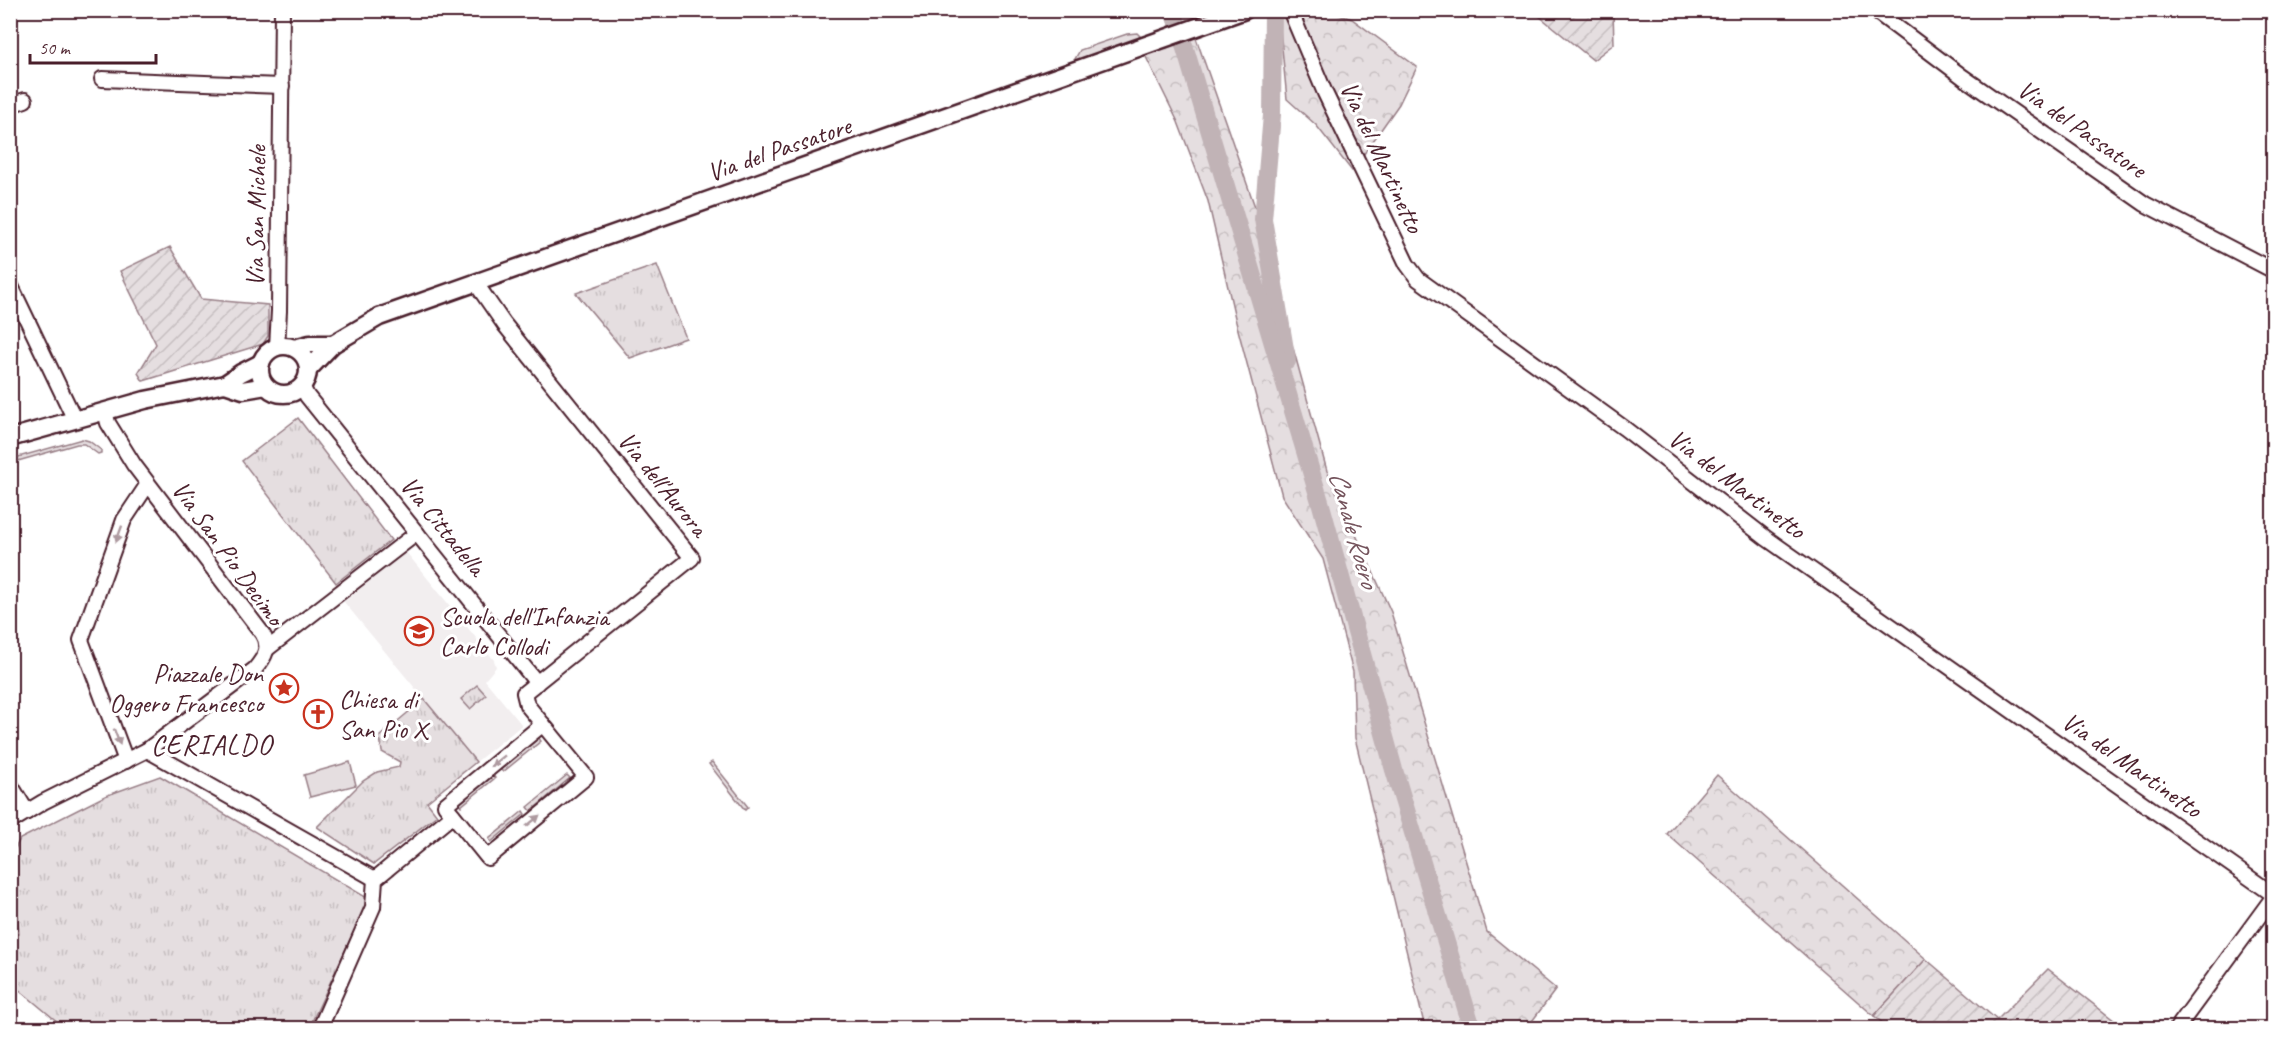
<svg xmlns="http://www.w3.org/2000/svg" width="2284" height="1039" viewBox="0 0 2284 1039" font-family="Caveat,sans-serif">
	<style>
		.built { fill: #f2eeef }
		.grass { fill: #e5dee0; stroke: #987e86; stroke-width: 1.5 }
		.forest { fill: url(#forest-crowns); stroke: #987e86; stroke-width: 1.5 }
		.park { fill: url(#park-tufts); stroke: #987e86; stroke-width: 1.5 }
		.garden { fill: url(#garden-furrows); stroke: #987e86; stroke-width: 1.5 }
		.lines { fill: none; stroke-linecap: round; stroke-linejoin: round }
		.canal { stroke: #c1b3b6; stroke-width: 18 }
		.minor-casing { stroke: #4a1f2b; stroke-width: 18 }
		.tertiary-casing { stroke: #4a1f2b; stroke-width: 21 }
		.minor { stroke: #fff; stroke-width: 14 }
		.tertiary { stroke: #fff; stroke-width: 16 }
		.oneway { fill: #ae9aa0 }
		.labels { text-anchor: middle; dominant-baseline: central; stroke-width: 6; stroke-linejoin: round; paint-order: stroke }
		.street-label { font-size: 26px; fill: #4a1f2b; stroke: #fff }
		.poi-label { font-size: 26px; fill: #4a1f2b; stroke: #fff; text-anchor: start }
		.water-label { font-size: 27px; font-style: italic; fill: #74535c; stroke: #fff }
		.quarter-label { font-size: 28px; letter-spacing: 1.5px; fill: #4a1f2b; stroke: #fff }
	</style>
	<defs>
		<pattern id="forest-crowns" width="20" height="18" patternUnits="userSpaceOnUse" patternTransform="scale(1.5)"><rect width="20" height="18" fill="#e5dee0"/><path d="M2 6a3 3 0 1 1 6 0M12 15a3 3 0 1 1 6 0" fill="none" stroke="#c6bec0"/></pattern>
		<pattern id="park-tufts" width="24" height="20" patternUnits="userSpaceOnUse" patternTransform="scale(1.5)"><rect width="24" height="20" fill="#e5dee0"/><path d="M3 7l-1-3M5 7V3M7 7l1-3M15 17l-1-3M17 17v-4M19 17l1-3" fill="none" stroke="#c6bec0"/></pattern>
		<pattern id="garden-furrows" width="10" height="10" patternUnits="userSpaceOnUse" patternTransform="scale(1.5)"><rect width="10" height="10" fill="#e5dee0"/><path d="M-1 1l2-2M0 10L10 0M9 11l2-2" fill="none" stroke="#c6bec0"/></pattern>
	</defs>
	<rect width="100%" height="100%" fill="#fff"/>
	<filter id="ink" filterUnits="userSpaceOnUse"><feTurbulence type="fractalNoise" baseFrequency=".0167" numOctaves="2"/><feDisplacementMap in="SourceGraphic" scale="12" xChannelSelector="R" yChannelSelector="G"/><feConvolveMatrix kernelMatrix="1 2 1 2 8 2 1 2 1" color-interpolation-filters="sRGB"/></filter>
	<g filter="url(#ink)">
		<!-- built -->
		<path class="built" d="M406,552L494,660L496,667L485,680L522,725L476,762L344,602Z"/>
		<!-- grass -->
		<g class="grass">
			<path d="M1137,33L1140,36L1136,40L1078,63L1075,59L1080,50L1127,34Z"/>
			<path d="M82,439L89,441L101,450V453L98,454L84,444H77L11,463V459Z"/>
			<path d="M538,737L541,741L503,772L500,769Z"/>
			<path d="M350,762L356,785L310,797L304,775Z"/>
			<path d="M712,762L748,807L745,810L709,764Z"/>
			<path d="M493,775L495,778L461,806L459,802Z"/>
			<path d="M567,775L570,778L531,811L528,807Z"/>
			<path d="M523,811L525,814L491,842L489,839Z"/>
		</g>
		<!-- forest -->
		<g class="forest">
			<path d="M1303,11H1327L1352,19L1417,67L1399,104L1352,171L1316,125L1287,99L1279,18Z"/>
			<path d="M1195,35L1269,247L1287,326L1327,471L1391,612L1487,932L1556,989L1527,1028H1425L1355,738L1353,672L1323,559L1282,496L1236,322L1208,201L1178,122L1144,53Z"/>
			<path d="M1717,775L1926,959L1874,1016L1667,834Z"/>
		</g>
		<!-- park -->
		<g class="park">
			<path d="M657,265L686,338L630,358L576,293Z"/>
			<path d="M298,418L391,540L336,583L242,461Z"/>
			<path d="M477,685L486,695L470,709L461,699Z"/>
			<path d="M424,699L476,762L427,802L437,815L374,864L317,827L363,781L377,772L399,767L400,762L382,752L380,736Z"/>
			<path d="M160,776L369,899L309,1028H65L11,983V934H19L14,881L11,879V856L20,839L105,796Z"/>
		</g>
		<!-- garden -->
		<g class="garden">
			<path d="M1533,11H1613L1614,44L1593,60Z"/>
			<path d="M170,247L201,299L268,305V336L263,344L143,381L138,373L156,344L120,271Z"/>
			<path d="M1926,959L1997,1020L2048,969L2124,1028H1889L1874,1016Z"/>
		</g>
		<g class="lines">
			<!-- canal -->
			<g class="canal">
				<path d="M1173,10L1176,20"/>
				<path d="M1273,11L1272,115L1263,219L1287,361"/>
				<path d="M1184,45L1321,505L1394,770L1472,1028"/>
			</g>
			<!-- minor casing -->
			<g class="minor-casing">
				<g id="minor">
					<path d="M1290,10L1325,93L1407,264L1418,279L1624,428L1766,538L2274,895"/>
					<path d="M1874,10L1963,77L2145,204L2274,271"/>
					<path d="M102,79L282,86"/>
					<path d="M10,105L25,100"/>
					<path d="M475,282L504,324L692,558L524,693L527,705L586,777L488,858L445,805L543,724"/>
					<path d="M10,284L75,420"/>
					<path d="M277,347L279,311L282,10"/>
					<path d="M302,386L307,396L537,683"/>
					<path d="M267,649L417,533"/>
					<path d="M147,750L375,879"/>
					<path d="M126,761L81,640L124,520L148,484"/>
					<path d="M10,784L27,812"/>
					<path d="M10,822L43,802L147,750L255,669C265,657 271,647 262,633L134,465L108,423L105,411"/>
					<path d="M320,1028L373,907L375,879L453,815"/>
					<path d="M2177,1028L2274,896"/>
				</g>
			</g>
			<!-- tertiary casing -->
			<g class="tertiary-casing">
				<g id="tertiary">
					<circle cx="284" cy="370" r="24"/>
					<path d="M294,348L310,344H333"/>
					<path d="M308,370L333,344L379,317L1245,10"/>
					<path d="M225,384L243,390L266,386"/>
					<path d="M10,438L145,400L225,384L241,373L261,363"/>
				</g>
			</g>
			<!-- minor -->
			<use href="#minor" class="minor"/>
			<!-- tertiary -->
			<use href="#tertiary" class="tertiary"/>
		</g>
		<!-- one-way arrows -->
		<defs><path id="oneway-solid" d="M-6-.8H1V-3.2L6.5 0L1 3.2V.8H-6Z" transform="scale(1.5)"/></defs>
		<g class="oneway">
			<use href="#oneway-solid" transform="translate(119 534) rotate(110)"/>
			<use href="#oneway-solid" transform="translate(117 737) rotate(69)"/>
			<use href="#oneway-solid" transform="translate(498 761) rotate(141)"/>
			<use href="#oneway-solid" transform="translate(533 821) rotate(-39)"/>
		</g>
	</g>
	<!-- icons -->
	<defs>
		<g id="school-ring" transform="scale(1.5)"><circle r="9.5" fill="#fff" stroke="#c8321e" stroke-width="1.5"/><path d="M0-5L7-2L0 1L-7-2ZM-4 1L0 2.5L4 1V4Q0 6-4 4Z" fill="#c8321e"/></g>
		<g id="sight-ring" transform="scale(1.5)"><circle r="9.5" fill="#fff" stroke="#c8321e" stroke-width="1.5"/><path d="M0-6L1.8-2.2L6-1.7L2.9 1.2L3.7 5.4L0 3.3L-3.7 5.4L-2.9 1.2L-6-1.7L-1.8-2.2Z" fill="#c8321e"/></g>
		<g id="church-ring" transform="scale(1.5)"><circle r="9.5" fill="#fff" stroke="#c8321e" stroke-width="1.5"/><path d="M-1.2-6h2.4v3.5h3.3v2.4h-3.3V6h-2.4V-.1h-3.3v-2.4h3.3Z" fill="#c8321e"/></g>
	</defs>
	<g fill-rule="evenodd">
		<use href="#school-ring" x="419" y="631"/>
		<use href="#sight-ring" x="284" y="688"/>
		<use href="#church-ring" x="318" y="714"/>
	</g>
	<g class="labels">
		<!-- street labels -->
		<g class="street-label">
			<text transform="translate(2082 129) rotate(35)">Via del Passatore</text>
			<text transform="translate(779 149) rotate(-19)">Via del Passatore</text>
			<text transform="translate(1382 157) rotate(65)">Via del Martinetto</text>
			<text transform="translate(256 216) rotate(-89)">Via San Michele</text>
			<text transform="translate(663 484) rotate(51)">Via dell'Aurora</text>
			<text transform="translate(1737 484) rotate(37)">Via del Martinetto</text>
			<text transform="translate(443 526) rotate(51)">Via Cittadella</text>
			<text transform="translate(228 553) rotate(54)">Via San Pio Decimo</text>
			<text transform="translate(2132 765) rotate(35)">Via del Martinetto</text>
		</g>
		<!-- poi labels -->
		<g class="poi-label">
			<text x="440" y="616">Scuola dell'Infanzia<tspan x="440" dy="30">Carlo Collodi</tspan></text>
			<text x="263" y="673" text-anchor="end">Piazzale Don<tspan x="263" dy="30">Oggero Francesco</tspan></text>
			<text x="339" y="699">Chiesa di<tspan x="339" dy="30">San Pio X</tspan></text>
		</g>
		<!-- water labels -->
		<g class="water-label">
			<text transform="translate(1354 529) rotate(74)">Canale Roero</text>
		</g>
		<!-- quarter labels -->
		<g class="quarter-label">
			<text x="212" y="744">CERIALDO</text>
		</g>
	</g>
	<!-- margin -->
	<rect width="2284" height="1039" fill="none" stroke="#fff" stroke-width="36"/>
	<rect x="18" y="18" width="2248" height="1003" fill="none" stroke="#4a1f2b" stroke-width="2" filter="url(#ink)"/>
	<!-- scale -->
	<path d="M30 54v9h126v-9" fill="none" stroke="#4a1f2b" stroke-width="3"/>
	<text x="39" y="54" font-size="18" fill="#4a1f2b" stroke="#ffffff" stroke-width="4.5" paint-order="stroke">50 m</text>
</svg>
